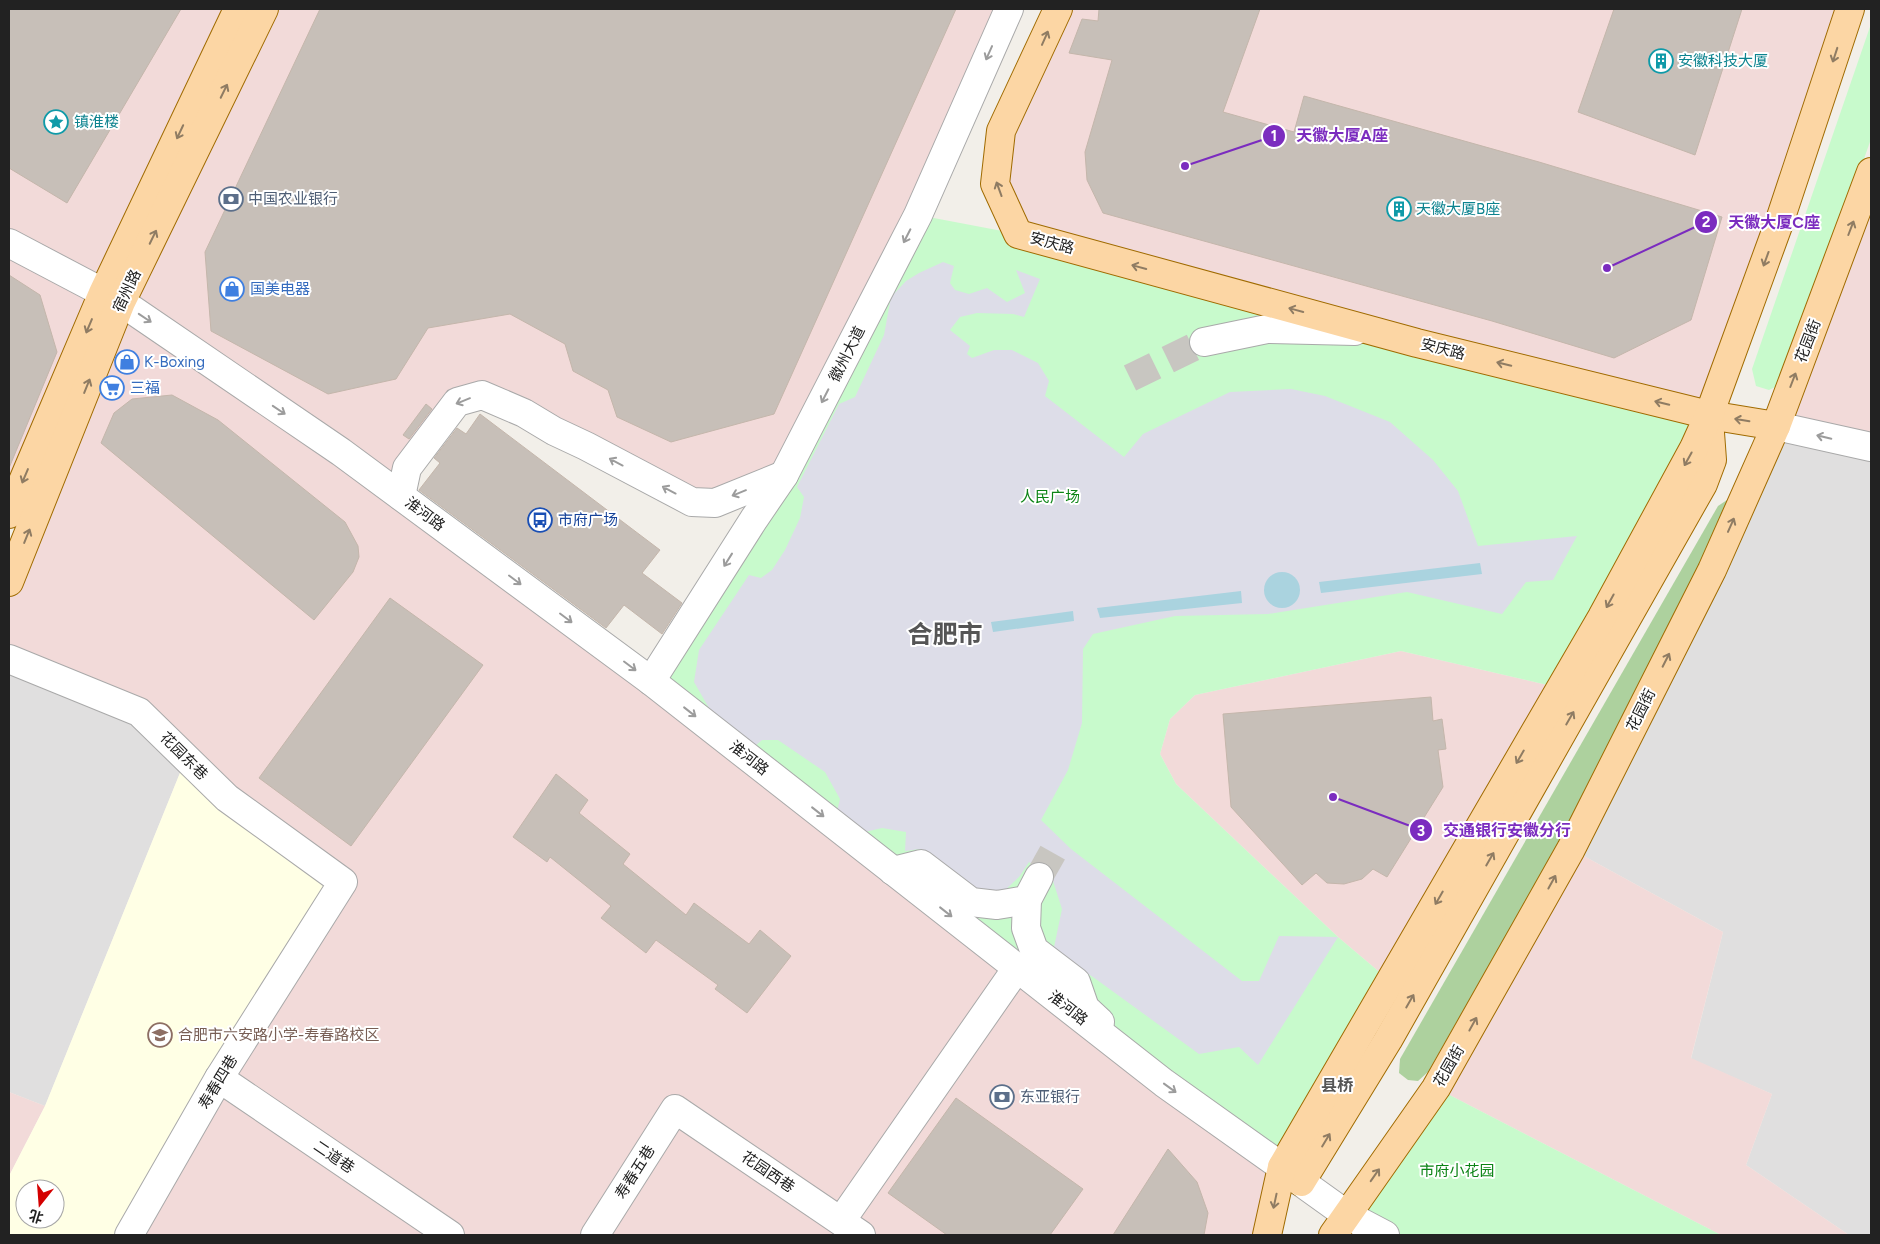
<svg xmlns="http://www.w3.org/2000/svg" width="1880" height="1244" viewBox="0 0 1880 1244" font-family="Figtree,'Noto Sans SC',sans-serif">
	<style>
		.residential { fill: #e0dfdf }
		.commercial { fill: #f2dad9 }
		.education { fill: #ffffe5; fill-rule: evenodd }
		.forest { fill: #add19e }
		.park { fill: #c8facc }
		.plaza { fill: #dddde8 }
		.water { fill: #aad3df }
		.building { fill: #c7bfb8; stroke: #c4b6ab }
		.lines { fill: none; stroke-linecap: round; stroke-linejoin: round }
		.minor-tunnel { stroke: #c8c6c1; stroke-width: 28; stroke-dasharray: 28 14; stroke-linecap: butt }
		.minor-casing { stroke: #a9a9a9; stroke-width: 30 }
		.major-casing { stroke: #a06b00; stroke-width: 30 }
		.minor { stroke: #fff; stroke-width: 28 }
		.major { stroke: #fcd6a4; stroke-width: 28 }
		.oneway { stroke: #8f7c63 }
		.oneway2 { stroke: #9c9c9c }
		.labels { text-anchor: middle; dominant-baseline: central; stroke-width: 4; stroke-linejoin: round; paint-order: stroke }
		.culture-label { font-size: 15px; fill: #0d838f; stroke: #fff; text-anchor: start }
		.service-label { font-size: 15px; fill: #4e5e75; stroke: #fff; text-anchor: start }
		.street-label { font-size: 15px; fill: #222; stroke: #fff }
		.shop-label { font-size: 15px; fill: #366cbe; stroke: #fff; text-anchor: start }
		.park-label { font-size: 15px; fill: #0c8416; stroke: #fff }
		.transit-label { font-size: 15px; fill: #164399; stroke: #fff; text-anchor: start }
		.education-label { font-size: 15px; fill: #785e54; stroke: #fff; text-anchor: start }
		.neighbourhood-label { font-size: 16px; font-weight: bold; fill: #555; stroke: #fff }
		.town-label { font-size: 25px; font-weight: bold; fill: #555; stroke: #fff }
		.leader { fill: none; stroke: #7b2cbf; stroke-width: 2 }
		.callout-dot { fill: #7b2cbf; stroke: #fff; stroke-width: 2 }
		.mark-label { font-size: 15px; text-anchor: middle; font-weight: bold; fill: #fff }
		.callout-label { font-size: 16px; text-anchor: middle; font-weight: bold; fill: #7b2cbf; stroke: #fff; stroke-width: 4; stroke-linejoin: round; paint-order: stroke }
	</style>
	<rect width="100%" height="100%" fill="#f2efe9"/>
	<!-- residential -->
	<g class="residential">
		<path d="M1776,426L1871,447V1235H1849L1746,1165L1772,1094L1691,1059L1723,932L1571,849Z"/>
		<path d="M9,659L139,712L186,758L45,1106L9,1092Z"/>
	</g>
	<!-- commercial -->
	<g class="commercial">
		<path d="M9,9H238L9,514Z"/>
		<path d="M264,9H1009L784,475L715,503L554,431L457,402L401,496L1282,1167L1267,1235H129L343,882L139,712L9,659V582Z"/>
		<path d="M1058,9H1850L1709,415L1018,234L995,184Z"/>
		<path d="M1871,172V447L1776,426Z"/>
		<path d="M1401,651L1560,688L1390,981L1338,937L1176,784L1160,754L1170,719L1195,695Z"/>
		<path d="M1571,849L1723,932L1691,1058L1772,1094L1746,1165L1849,1235H1721L1436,1088Z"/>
		<path d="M9,1092L45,1106L9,1176Z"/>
	</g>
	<!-- education -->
	<path class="education" d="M186,758L343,882L129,1235H9V1176L45,1106ZM25,1189H55V1219H25Z"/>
	<!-- forest -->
	<path class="forest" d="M1730,498L1742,522L1428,1072L1418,1081L1408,1080L1399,1073L1400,1059L1718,506Z"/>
	<!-- park -->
	<g class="park">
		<path d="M1871,24V139L1785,382L1769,390L1756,386L1752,369Z"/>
		<path d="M918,215L1018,234L1709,415L1560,688L1401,651L1195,695L1170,719L1160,754L1176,784L1338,937L1390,981L1282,1167L651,681Z"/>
		<path d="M1436,1088L1721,1235H1385L1347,1215Z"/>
	</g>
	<!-- plaza -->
	<path class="plaza" d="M943,262L954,266L950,283L955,290L969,294L987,288L1007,302L1025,293L1016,270L1040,279L1024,317L1013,314L977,313L960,317L950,330L970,346L967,354L972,358L994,350H1012L1038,363L1049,381L1045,396L1124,457L1143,434L1230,392L1291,389L1325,396L1390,422L1433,460L1458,491L1478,546L1577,536L1553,580L1526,582L1502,614L1407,592L1268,614L1175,616L1093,634L1083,649L1082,723L1068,770L1041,820L1071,849L1242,981H1259L1279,936L1338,937L1258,1065L1239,1047L1199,1054L1093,977L1053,952L1062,909L1053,881L1029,862L1019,877L1003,892L973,889L920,849L905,851L906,832L882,828L865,832L836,815L840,799L825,772L778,740H762L754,747L709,708L694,682L699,650L749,575L761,578L772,570L785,550L800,518L804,497L797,487L839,404L855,397L884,335L891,297L906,281L919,273Z"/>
	<!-- water -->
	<g class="water">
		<path d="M1480,563L1482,574L1321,593L1319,582Z"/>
		<circle cx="1282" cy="590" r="18"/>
		<path d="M1241,591L1242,603L1100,618L1097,608Z"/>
		<path d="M1073,611L1074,621L993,632L991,622Z"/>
	</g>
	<!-- building -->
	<g class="building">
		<path d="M9,9H181L67,203L9,168Z"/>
		<path d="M320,9H956L774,414L671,442L617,417L608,390L573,371L565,344L510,314L428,328L396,379L328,394L211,331L205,252Z"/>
		<path d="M1099,9H1260L1223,112L1294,132L1304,96L1539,162L1722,217L1691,320L1614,358L1492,321L1103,213L1087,180L1085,152L1112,60L1069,53L1082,19L1098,21Z"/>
		<path d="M1614,9H1742L1695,155L1578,112Z"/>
		<path d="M9,275L40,295L57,352L9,468Z"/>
		<path d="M172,395L218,420L345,522L358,546L359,557L353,572L314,620L101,443L114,413L132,399Z"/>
		<path d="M426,404L432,409L409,439L403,435Z"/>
		<path d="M480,414L660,550L642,573L682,603L662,634L624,605L606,628L419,490L440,463L434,458L457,428L466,434Z"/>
		<path d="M390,598L483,665L351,846L259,778Z"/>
		<path d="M1431,697L1433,721L1442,719L1446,749L1438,750L1443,787L1387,877L1373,869L1362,879L1344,884L1327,883L1316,873L1302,885L1231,807L1223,714Z"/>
		<path d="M556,774L588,800L579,813L630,854L623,864L686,915L694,903L749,944L760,930L791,956L747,1013L715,989L718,985L656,940L646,953L601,918L611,906L550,857L547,862L513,837Z"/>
		<path d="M956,1098L1083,1189L1050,1235H947L888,1193Z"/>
		<path d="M1168,1149L1197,1182L1208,1213L1204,1235H1113Z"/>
	</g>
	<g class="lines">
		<!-- minor-tunnel -->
		<g class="minor-tunnel">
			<path d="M1130,378L1204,342"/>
			<path d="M1039,877L1057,845"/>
		</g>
		<!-- minor casing -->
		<g class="minor-casing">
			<g id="minor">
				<path d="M9,243L121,302L341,452L651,681L1164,1083L1282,1167"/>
				<path d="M1204,342L1267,329L1355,331"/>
				<path d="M1776,426L1871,447"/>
				<path d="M401,496L407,468L457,402L482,395L524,413L554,431L586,446L692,502L715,503L784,475"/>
				<path d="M9,659L139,712L227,798L343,882L219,1078L129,1235"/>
				<path d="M651,681L754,519L784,475L918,215L1009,9"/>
				<path d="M893,871L921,864L971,902L997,905L1027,900"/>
				<path d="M1039,877L1027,900L1026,928L1034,950L1076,982L1085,1008L1100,1022"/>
				<path d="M219,1078L450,1235"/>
				<path d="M1301,1182L1347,1215L1385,1235"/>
				<path d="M841,1221L1017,968"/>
				<path d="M595,1235L675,1109L861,1235"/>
			</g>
		</g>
		<!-- major casing -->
		<g class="major-casing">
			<g id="major">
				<path d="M1058,9L1001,131L995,184L1018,234L1417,343L1709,415L1776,426"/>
				<path d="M9,514L103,293L238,9"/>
				<path d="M9,582L121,302L264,9"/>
				<path d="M1282,1167L1301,1182L1388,1040L1703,484L1712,460L1709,419"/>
				<path d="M1267,1235L1282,1167L1602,617L1694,448L1709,415L1779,223L1850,9"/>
				<path d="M1333,1235L1436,1088L1571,849L1712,570L1776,426L1871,172"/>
			</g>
		</g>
		<!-- minor -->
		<use href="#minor" class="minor"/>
		<!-- major -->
		<use href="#major" class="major"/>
	</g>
	<!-- one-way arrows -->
	<defs><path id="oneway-shaft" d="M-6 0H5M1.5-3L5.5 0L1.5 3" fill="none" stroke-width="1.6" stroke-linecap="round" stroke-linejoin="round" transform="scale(1.25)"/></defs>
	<g class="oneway">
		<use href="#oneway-shaft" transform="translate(1045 38) rotate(-66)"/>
		<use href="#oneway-shaft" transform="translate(1835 55) rotate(108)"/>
		<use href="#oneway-shaft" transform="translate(224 91) rotate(-64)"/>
		<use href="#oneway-shaft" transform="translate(180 132) rotate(115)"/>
		<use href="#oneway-shaft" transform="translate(999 189) rotate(-110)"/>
		<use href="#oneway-shaft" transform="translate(1851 228) rotate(-69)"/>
		<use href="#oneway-shaft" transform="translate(153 237) rotate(-64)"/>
		<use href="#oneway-shaft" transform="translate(1766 259) rotate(110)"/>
		<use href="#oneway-shaft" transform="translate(1139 267) rotate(-165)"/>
		<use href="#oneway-shaft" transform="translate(1296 310) rotate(-165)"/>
		<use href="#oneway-shaft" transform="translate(89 326) rotate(113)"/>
		<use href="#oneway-shaft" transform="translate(1504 364) rotate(-166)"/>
		<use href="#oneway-shaft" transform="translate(1793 380) rotate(-69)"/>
		<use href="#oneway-shaft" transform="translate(87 386) rotate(-68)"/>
		<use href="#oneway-shaft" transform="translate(1662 403) rotate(-166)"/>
		<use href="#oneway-shaft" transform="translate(1742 420) rotate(-171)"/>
		<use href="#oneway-shaft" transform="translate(1688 459) rotate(119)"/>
		<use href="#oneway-shaft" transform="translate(25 476) rotate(113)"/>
		<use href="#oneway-shaft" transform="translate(1731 525) rotate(-66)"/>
		<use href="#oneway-shaft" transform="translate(27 536) rotate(-68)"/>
		<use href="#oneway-shaft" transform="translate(1610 601) rotate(119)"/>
		<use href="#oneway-shaft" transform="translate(1666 660) rotate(-63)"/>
		<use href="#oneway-shaft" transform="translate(1570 718) rotate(-60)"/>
		<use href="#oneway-shaft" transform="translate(1520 757) rotate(120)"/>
		<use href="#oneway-shaft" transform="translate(1490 859) rotate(-60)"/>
		<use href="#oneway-shaft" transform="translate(1552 882) rotate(-61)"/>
		<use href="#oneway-shaft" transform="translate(1439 898) rotate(120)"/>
		<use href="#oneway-shaft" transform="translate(1410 1001) rotate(-60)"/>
		<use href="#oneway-shaft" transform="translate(1473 1024) rotate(-61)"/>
		<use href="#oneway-shaft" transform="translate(1326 1140) rotate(-59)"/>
		<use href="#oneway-shaft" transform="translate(1375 1175) rotate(-55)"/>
		<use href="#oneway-shaft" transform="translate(1275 1201) rotate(102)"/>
	</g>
	<g class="oneway2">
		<use href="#oneway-shaft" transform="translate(989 53) rotate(114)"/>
		<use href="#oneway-shaft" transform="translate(907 236) rotate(117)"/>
		<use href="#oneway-shaft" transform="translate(145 318) rotate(34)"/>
		<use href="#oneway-shaft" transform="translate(825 396) rotate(117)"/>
		<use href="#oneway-shaft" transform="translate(463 401) rotate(158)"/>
		<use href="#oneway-shaft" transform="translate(279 410) rotate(34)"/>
		<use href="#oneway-shaft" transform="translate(1824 437) rotate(-167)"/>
		<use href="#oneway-shaft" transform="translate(616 462) rotate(-152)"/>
		<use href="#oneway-shaft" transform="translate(669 490) rotate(-152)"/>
		<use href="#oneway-shaft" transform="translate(739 493) rotate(158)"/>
		<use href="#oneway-shaft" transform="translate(728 560) rotate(122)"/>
		<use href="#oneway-shaft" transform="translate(515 580) rotate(37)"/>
		<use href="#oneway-shaft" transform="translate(566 618) rotate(37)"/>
		<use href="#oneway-shaft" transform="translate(630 666) rotate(37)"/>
		<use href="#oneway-shaft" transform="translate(690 712) rotate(38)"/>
		<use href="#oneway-shaft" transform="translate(818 812) rotate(38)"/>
		<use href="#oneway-shaft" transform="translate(946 912) rotate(38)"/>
		<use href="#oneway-shaft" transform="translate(1170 1088) rotate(36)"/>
	</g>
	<!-- icons -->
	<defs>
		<g id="building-ring" transform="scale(1.25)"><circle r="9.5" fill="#fff" stroke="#0f9aa8" stroke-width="1.5"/><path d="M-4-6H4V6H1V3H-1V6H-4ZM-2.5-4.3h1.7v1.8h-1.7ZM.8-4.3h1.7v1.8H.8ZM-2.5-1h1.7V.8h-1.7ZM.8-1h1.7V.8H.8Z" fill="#0f9aa8"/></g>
		<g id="sight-ring" transform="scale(1.25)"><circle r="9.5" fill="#fff" stroke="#0f9aa8" stroke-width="1.5"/><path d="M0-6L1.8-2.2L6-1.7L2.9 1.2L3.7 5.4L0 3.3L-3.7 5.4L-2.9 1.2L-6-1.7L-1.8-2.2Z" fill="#0f9aa8"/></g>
		<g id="bank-ring" transform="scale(1.25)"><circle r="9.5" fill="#fff" stroke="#5c6f8a" stroke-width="1.5"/><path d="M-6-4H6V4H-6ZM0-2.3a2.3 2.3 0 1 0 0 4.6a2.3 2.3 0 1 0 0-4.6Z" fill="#5c6f8a"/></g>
		<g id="shop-ring" transform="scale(1.25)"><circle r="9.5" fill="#fff" stroke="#3f7fe0" stroke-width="1.5"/><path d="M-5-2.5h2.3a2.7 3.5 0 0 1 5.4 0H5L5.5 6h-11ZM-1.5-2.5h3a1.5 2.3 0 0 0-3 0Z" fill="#3f7fe0"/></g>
		<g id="supermarket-ring" transform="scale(1.25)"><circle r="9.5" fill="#fff" stroke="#3f7fe0" stroke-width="1.5"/><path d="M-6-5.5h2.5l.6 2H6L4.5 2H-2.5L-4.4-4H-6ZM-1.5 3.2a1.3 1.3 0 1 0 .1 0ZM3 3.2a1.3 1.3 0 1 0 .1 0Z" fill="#3f7fe0"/></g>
		<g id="bus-ring" transform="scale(1.25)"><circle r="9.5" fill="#fff" stroke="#1a4fb4" stroke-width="1.5"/><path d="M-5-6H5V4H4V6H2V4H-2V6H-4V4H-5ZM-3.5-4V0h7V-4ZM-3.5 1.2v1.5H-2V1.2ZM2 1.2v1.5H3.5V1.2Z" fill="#1a4fb4"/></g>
		<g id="school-ring" transform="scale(1.25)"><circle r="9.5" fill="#fff" stroke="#8d6e63" stroke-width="1.5"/><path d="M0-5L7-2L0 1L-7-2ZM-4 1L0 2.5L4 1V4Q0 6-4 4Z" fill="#8d6e63"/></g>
	</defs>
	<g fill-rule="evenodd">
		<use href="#building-ring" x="1661" y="61"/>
		<use href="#sight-ring" x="56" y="122"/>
		<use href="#bank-ring" x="231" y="199"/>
		<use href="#building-ring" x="1399" y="209"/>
		<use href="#shop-ring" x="232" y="289"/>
		<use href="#shop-ring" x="127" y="362"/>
		<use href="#supermarket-ring" x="112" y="388"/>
		<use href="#bus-ring" x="540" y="520"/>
		<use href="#school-ring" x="160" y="1035"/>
		<use href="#bank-ring" x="1002" y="1097"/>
	</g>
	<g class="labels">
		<!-- culture labels -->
		<g class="culture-label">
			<text x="1678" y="61">安徽科技大厦</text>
			<text x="74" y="122">镇淮楼</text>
			<text x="1416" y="209">天徽大厦B座</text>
		</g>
		<!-- service labels -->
		<g class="service-label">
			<text x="248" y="199">中国农业银行</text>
			<text x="1020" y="1097">东亚银行</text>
		</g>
		<!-- street labels -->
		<g class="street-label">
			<text transform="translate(1052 243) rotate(15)">安庆路</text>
			<text transform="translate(127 291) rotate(-65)">宿州路</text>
			<text transform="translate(1808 341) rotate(-69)">花园街</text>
			<text transform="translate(1443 349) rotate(14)">安庆路</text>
			<text transform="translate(847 354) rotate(-63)">徽州大道</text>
			<text transform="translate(425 514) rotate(37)">淮河路</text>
			<text transform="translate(1641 710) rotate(-63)">花园街</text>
			<text transform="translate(184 756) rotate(45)">花园东巷</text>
			<text transform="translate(749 758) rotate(38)">淮河路</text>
			<text transform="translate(1068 1008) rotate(38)">淮河路</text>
			<text transform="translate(1449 1066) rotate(-60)">花园街</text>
			<text transform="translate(218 1082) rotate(-59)">寿春四巷</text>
			<text transform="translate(334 1157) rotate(34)">二道巷</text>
			<text transform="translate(635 1172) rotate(-58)">寿春五巷</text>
			<text transform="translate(768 1172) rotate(34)">花园西巷</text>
		</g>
		<!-- shop labels -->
		<g class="shop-label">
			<text x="250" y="289">国美电器</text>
			<text x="144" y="362">K-Boxing</text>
			<text x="130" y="388">三福</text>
		</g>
		<!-- park labels -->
		<g class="park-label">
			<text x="1050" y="497">人民广场</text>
			<text x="1457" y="1171">市府小花园</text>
		</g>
		<!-- transit labels -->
		<g class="transit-label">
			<text x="558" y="520">市府广场</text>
		</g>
		<!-- education labels -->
		<g class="education-label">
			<text x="178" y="1035">合肥市六安路小学-寿春路校区</text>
		</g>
		<!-- neighbourhood labels -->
		<g class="neighbourhood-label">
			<text x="1337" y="1085">县桥</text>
		</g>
		<!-- town labels -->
		<g class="town-label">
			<text x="945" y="634">合肥市</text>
		</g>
	</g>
	<!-- callouts -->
	<path class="leader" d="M1185 166L1274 136M1607 268L1706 222M1333 797L1421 830"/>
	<g class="callout-dot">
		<circle cx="1185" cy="166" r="5"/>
		<circle cx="1607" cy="268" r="5"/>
		<circle cx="1333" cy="797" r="5"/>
		<circle cx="1274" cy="136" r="12"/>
		<circle cx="1706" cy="222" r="12"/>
		<circle cx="1421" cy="830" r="12"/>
	</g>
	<g class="mark-label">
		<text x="1274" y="141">1</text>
		<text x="1706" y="227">2</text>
		<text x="1421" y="836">3</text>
	</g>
	<g class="callout-label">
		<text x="1342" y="141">天徽大厦A座</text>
		<text x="1774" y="228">天徽大厦C座</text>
		<text x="1507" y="836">交通银行安徽分行</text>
	</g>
	<!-- border -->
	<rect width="1880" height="1244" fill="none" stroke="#222222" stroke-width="20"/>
	<!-- north arrow -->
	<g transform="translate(40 1204) rotate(197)"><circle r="24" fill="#ffffff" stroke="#a7a7a7"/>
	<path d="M0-4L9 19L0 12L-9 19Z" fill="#d40000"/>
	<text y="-8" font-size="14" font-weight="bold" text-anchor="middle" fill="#222222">北</text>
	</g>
</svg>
